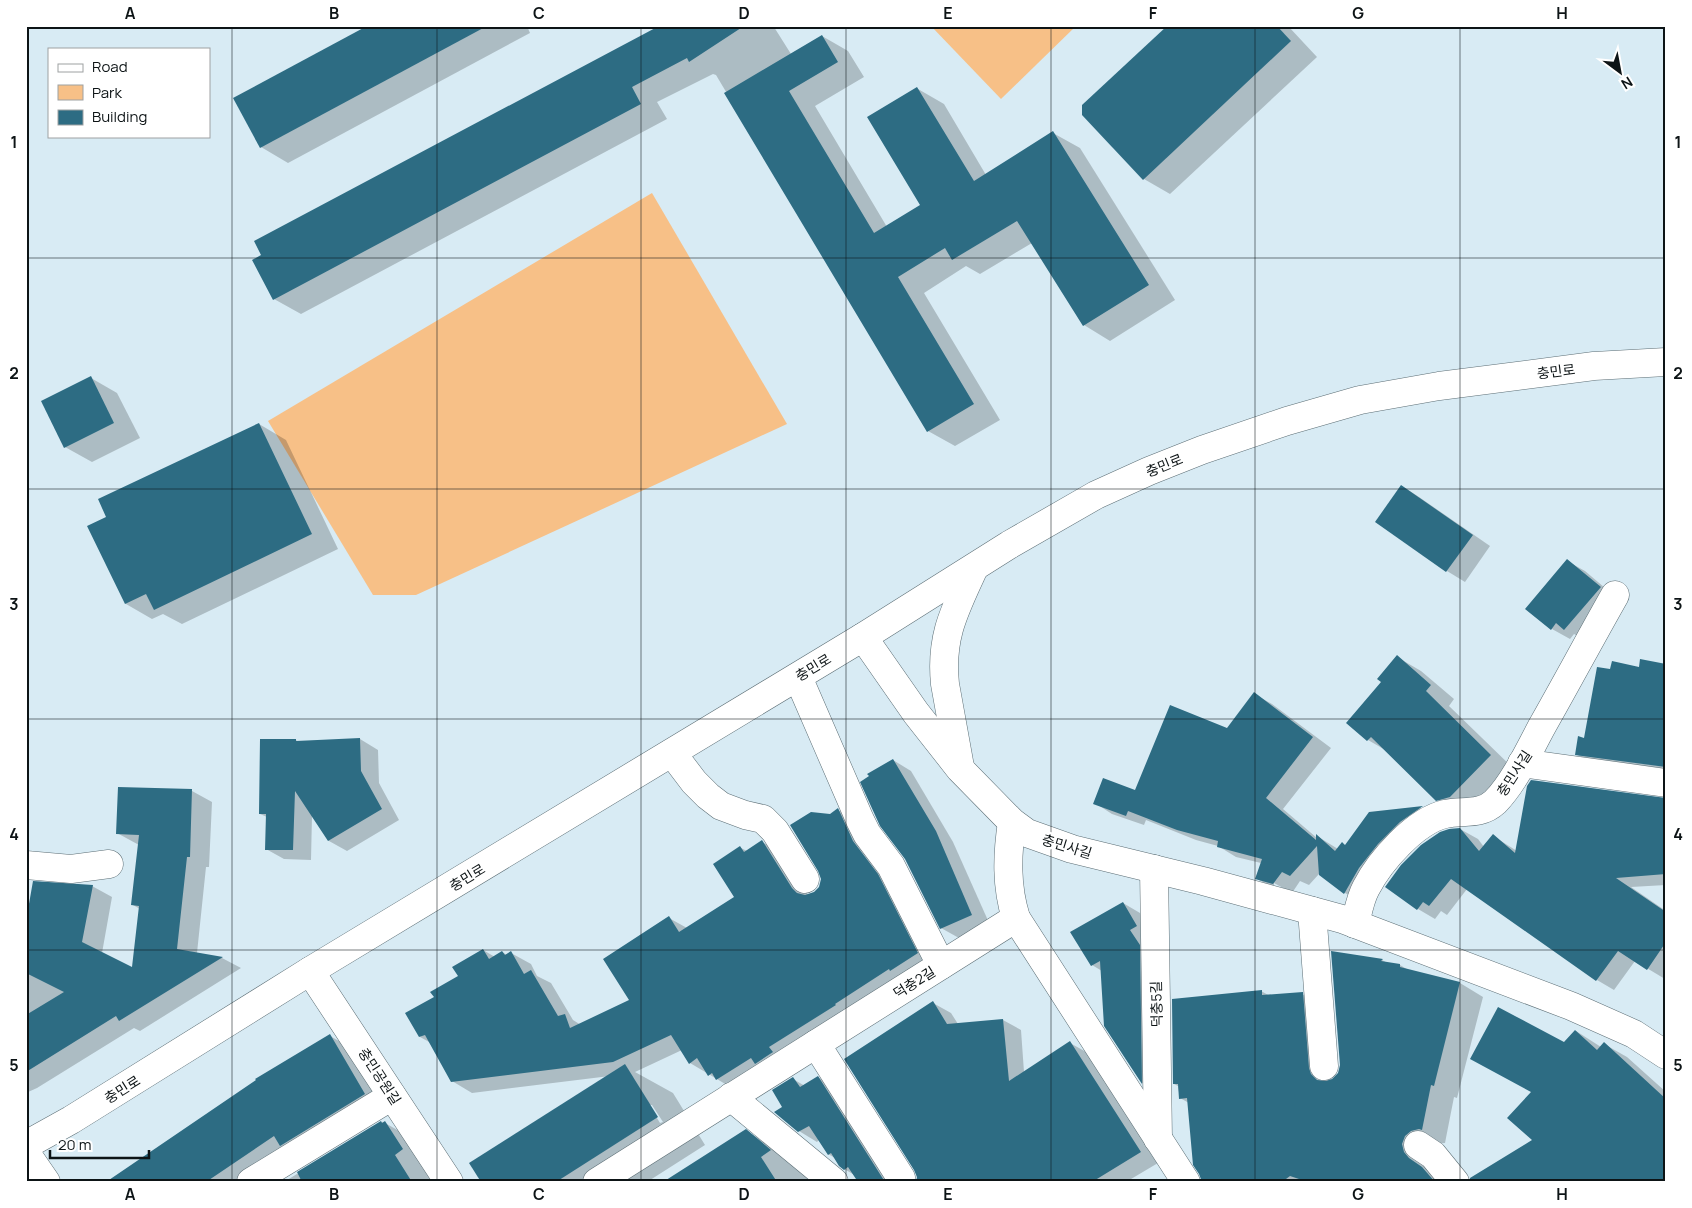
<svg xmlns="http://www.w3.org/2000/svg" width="1692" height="1208" viewBox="0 0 1692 1208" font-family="Manrope,'Noto Sans KR',sans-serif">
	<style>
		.green { fill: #f7c087 }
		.shadow { fill: #0003; fill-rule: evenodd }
		.building { fill: #2d6c83 }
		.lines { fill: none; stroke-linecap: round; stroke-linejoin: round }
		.minor-casing { stroke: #5c6e75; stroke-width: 29 }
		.minor { stroke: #fff; stroke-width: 28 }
		.grid { fill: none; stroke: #0d1416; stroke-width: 1; stroke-opacity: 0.55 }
		.labels { text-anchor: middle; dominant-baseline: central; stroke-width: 5; stroke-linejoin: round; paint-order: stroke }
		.street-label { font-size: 14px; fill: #0d1416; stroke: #fff }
		.neatline { fill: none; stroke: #0d1416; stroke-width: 2 }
		.grid-label { font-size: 16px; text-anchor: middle; font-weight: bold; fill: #0d1416 }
	</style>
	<rect width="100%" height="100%" fill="#d8ebf4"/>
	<!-- green -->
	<g class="green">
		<path d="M931,26H1076L1001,99Z"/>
		<path d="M652,193L787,424L416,595H373L268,421Z"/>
	</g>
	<!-- shadow -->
	<g class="shadow">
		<path d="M373,26H527L530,33L288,163L261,147L235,99Z"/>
		<path d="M662,26H775L774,27L791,54L822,36L848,51L864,77L815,106L887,227L921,206L918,89L944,104L986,175L1053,133L1080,148L1175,300L1110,341L1084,325L1032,243L980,274L966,266L924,293L1000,420L955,446L928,431L716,75L713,74L657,102L667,119L301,314L274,299Z"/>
		<path d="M1168,26H1288L1317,57L1170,194L1144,179Z"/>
		<path d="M91,378L117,393L140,438L92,462L65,447Z"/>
		<path d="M259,424L286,440L338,549L182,624L163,614L152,619L126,604L108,517Z"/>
		<path d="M1402,486L1419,497L1490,546L1465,582L1447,571L1376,522Z"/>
		<path d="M1567,561L1585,571L1618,599L1583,639L1574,634L1570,639L1552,629Z"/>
		<path d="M1397,657L1421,671L1454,699L1449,706L1514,769L1461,813L1437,800L1387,751L1368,740L1383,682Z"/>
		<path d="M1666,665V774L1594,764L1576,754L1585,739L1611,671Z"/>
		<path d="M1254,694L1272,704L1331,748L1283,809L1317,838V836L1338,849L1346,846L1370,814L1422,808L1439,817L1363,903L1345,893L1319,874L1309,885L1300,881L1292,893L1274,883V886L1283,891L1274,889L1256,878L1261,863L1236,857L1218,846L1196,840L1146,820L1144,825L1112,814L1095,803L1136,791L1228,729Z"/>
		<path d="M360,739L378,750L379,783L399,820L347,851L329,841L312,815L311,860L284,859L266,849L267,817L260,814L296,740L298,742Z"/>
		<path d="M893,760L911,771L953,842L990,925L959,938L941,928Z"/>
		<path d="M119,789L192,791L212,802L209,867H206L197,953L222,958L241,968L140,1031L134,1028L37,1088L26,1093V927L92,886L112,897L102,953L133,969L140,909L133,905L139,845L117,833Z"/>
		<path d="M1666,799V885L1631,887L1666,911L1665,979L1635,961L1614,990L1597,980L1467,889L1447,915L1441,911L1435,919L1418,909L1387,886L1460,829L1478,839L1484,847L1493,836L1517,851Z"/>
		<path d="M838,810L858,821L937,965L737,1091L690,1063L682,1050L635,1072L673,1093L705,1145L647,1182H482L610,1076L472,1093L452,1081L431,1043L420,1037L435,997L460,977L483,950L495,957L502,952L507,955L511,953L531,964L537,976L551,983L573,1020L581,1025L631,1001L669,918L687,928L735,898L741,848L747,851L762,842L782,853L808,895L814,893L820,887L822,879L830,815ZM649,1105H652L663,1122L660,1123Z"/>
		<path d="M1123,903L1140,913L1154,936L1158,1092L1142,1083L1106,1026L1102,971L1092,965Z"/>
		<path d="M1332,952L1382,960L1389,964L1400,965L1410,971L1460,983L1483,997L1457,1098L1454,1097L1445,1143L1434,1144L1446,1182H1211L1189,1103L1180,1098L1178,1086L1174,1084L1261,991L1270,996L1302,994L1325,1007L1331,1081L1339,1074L1341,1065Z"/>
		<path d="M933,1003L951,1013L958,1024L1003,1020L1021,1030L1024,1072L1070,1043L1088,1053L1158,1163L1126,1182H918L915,1169Z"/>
		<path d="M1576,1031L1601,1047L1604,1044L1627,1057L1666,1092V1182L1534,1140L1532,1092L1565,1043Z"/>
		<path d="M330,1036L353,1049L388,1108L266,1182H111Z"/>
		<path d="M818,1077L836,1088L891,1174L879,1182H867L844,1169L835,1158L828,1154L819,1140L817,1142L799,1131L776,1112L784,1107L793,1079L805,1086Z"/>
		<path d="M381,1122L385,1123L408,1136L437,1182H284Z"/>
		<path d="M746,1131L794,1158L812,1182H665Z"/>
	</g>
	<!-- building -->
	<g class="building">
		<path d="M367,26H487L260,148L233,98Z"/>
		<path d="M659,26H744L689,62L687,58L632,87L641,104L273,300L252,260L261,255L254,241Z"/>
		<path d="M1167,26H1277L1291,41L1143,180L1082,115V105Z"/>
		<path d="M822,35L838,62L789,91L874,233L920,205L867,117L917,87L974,181L1053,131L1149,285L1083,326L1017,221L952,260L945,248L898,277L974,404L927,432L724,93Z"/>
		<path d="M91,376L114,423L64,448L41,401Z"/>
		<path d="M259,423L312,534L154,610L146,594L125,604L87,526L106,517L98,499Z"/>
		<path d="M1401,485L1473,535L1446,572L1375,522Z"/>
		<path d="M1567,559L1601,587L1564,630L1556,623L1551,630L1525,609Z"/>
		<path d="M1397,655L1431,685L1426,691L1491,755L1450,797L1436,801L1371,737L1367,741L1346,723L1381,682L1377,679Z"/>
		<path d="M1640,659L1666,664V767L1575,755L1578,736L1584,738L1597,667L1610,669L1612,661L1639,667Z"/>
		<path d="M1254,692L1313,737L1266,798L1316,840V834L1335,851L1342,842L1345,845L1369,812L1423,806L1400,822L1378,844L1359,868L1344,894L1319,875L1317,846L1290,876L1282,872L1273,884L1255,879L1262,859L1217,847L1218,841L1177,830L1128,811L1126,816L1093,804L1103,778L1135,790L1170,705L1227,728Z"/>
		<path d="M360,738L361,771L382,809L328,841L295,791L293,850H265L266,814H259L260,739H296V741Z"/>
		<path d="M893,759L936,831L972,915L940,929L905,859L880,826L860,782L869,776L867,774Z"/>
		<path d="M1531,780L1666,798V874L1616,878L1666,912V942L1647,970L1618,951L1596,981L1451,879L1429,906L1423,902L1417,910L1385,887L1401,865L1421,845L1440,832L1449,829L1460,828L1479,851L1493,834L1515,853L1527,786Z"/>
		<path d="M118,787L192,789L190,857H187L177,949L223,957L119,1021L116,1016L26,1072V1015L64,992L26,973V921L33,881L93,885L82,942L132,967L139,906L131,905L139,835L116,834Z"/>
		<path d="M838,808L853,841L878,874L918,953L890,971L889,969L835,1004L836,1005L769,1047L773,1052L755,1064L751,1058L716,1080L712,1073L708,1076L697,1058L689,1064L671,1035L613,1062L451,1082L425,1035L419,1037L405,1013L434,997L430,992L458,976L452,967L483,949L489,959L502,951L505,955L511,951L524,974L531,970L558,1016L565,1014L570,1028L629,1000L603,959L669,916L679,932L734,897L713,864L740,846L744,852L762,840L792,888L797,893L805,895L814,892L819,887L821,879L818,871L790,825L811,812L830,814Z"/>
		<path d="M1123,902L1137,926L1130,930L1140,945L1142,1084L1104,1026L1100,961L1091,966L1070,932Z"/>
		<path d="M1331,951L1383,959L1381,961L1400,964V967L1460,982L1434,1086L1431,1085L1422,1130L1419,1129L1411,1131L1405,1136L1402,1144L1404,1152L1409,1158L1422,1167L1435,1182H1308L1290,1176L1282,1182H1202L1199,1174L1193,1165L1187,1098L1179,1099L1178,1084H1173L1172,999L1262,990V995L1303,992L1309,1068L1311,1074L1317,1080L1326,1081L1332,1079L1338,1073L1340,1065Z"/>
		<path d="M933,1001L947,1024L1003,1019L1009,1081L1070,1041L1141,1152L1092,1182H916L917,1177L914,1170L844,1059Z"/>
		<path d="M1498,1007L1564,1042L1575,1030L1597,1050L1604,1042L1666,1099V1182H1470V1178L1532,1140L1507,1118L1531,1092L1470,1059Z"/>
		<path d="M330,1034L365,1094L280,1146L274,1136L206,1182H106L256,1080L255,1079Z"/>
		<path d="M625,1064L658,1117L556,1182H481L469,1163Z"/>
		<path d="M818,1076L885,1182H858L848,1167L844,1170L839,1166L831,1153L828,1155L809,1126L798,1132L774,1112L782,1107L772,1090L793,1077L800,1087Z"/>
		<path d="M381,1121L382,1123L385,1121L403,1149L395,1155L412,1182H302L297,1172Z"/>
		<path d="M746,1129L771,1150L761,1157L777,1182H663Z"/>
	</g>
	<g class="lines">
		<!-- minor casing -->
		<g class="minor-casing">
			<g id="minor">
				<path d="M863,637L916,713L960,769L1012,822L1027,833L1072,849L1203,881L1342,919L1571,1006L1634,1034L1666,1055"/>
				<path d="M798,677L860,820L867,834L891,866L941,965"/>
				<path d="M672,753L694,782L708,796L721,806L745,815L763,819L775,831L805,879"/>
				<path d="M1522,763L1666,783"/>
				<path d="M960,767L945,684C940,636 955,610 974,568"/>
				<path d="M1012,822C1007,855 1006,886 1016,918L1186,1182"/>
				<path d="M26,865L71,869L109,864"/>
				<path d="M1154,869L1158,1139"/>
				<path d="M1312,911L1324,1066"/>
				<path d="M1355,924C1358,912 1360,899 1366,888C1380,861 1415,821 1445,814C1462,810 1480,816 1495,802C1513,784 1529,751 1541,728C1566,684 1590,639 1615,595"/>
				<path d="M310,971L449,1182"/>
				<path d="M816,1044L901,1178"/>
				<path d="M731,1097L834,1182"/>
				<path d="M26,1145L71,1120L310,971L863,637L1009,545L1096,495L1149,471L1202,450L1287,421L1360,400L1439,386L1594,366L1666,362"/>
				<path d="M1418,1145L1433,1155L1455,1182"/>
				<path d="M26,1153L46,1182"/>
				<path d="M251,1182L392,1096"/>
				<path d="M597,1182L1016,918"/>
			</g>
		</g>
		<!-- minor -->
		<use href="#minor" class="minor"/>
	</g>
	<!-- grid -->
	<path class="grid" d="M232,26V1182M437,26V1182M641,26V1182M846,26V1182M1051,26V1182M1255,26V1182M1460,26V1182M26,258H1666M26,489H1666M26,719H1666M26,950H1666"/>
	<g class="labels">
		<!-- street labels -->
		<g class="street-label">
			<text transform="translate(1556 371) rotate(-7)">충민로</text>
			<text transform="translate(1164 465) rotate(-22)">충민로</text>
			<text transform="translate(813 667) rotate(-31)">충민로</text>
			<text transform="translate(1514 773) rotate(-57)">충민사길</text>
			<text transform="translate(1067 846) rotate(17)">충민사길</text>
			<text transform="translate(467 877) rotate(-31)">충민로</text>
			<text transform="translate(914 982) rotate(-32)">덕충2길</text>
			<text transform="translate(1156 1004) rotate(-91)">덕충5길</text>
			<text transform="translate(380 1076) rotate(57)">충민공원길</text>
			<text transform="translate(122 1089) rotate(-32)">충민로</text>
		</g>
	</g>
	<!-- border -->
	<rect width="1692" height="1208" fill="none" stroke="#ffffff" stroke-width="55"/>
	<!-- legend -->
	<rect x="48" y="48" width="162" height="90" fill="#ffffff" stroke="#9ea1a2"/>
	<rect x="58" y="64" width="25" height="8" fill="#ffffff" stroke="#9ea1a2"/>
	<text x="92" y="72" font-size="15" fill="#0d1416">Road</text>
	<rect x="58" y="85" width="25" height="15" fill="#f7c087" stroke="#9ea1a2"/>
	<text x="92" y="98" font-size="15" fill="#0d1416">Park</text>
	<rect x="58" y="110" width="25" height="15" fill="#2d6c83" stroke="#9ea1a2"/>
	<text x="92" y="122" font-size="15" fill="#0d1416">Building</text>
	<!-- north arrow -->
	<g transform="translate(1620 72) rotate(148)" stroke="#ffffff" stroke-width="4" paint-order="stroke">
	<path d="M0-4L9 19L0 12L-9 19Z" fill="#0d1416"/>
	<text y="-8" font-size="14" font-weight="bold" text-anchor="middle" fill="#0d1416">N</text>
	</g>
	<!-- scale -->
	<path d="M50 1150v8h99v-8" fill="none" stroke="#0d1416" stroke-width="2.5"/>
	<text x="58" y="1150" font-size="15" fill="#0d1416" stroke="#ffffff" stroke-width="4" paint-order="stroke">20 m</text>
	<rect x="28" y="28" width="1636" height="1152" class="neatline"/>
	<g class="grid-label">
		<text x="130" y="19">A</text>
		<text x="334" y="19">B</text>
		<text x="539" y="19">C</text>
		<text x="744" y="19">D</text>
		<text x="948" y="19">E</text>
		<text x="1153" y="19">F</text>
		<text x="1358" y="19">G</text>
		<text x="1562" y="19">H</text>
		<text x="14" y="148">1</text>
		<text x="1678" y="148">1</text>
		<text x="14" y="379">2</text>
		<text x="1678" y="379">2</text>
		<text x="14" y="610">3</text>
		<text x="1678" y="610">3</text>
		<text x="14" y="840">4</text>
		<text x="1678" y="840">4</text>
		<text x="14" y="1071">5</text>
		<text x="1678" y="1071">5</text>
		<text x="130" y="1200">A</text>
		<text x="334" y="1200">B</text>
		<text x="539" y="1200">C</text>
		<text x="744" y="1200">D</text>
		<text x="948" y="1200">E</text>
		<text x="1153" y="1200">F</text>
		<text x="1358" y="1200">G</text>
		<text x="1562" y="1200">H</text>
	</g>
</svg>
